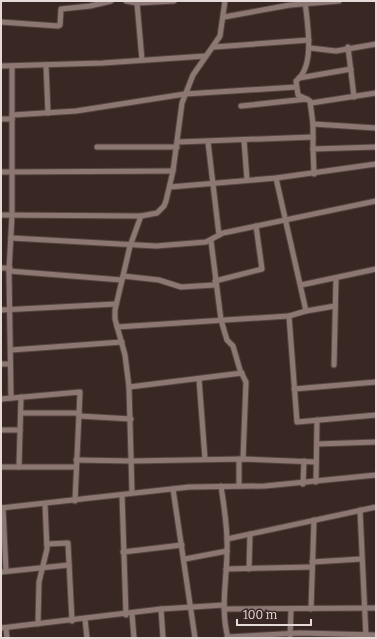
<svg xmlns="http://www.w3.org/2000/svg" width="377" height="639" viewBox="0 0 377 639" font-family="Bitter,serif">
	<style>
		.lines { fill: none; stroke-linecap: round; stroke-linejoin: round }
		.minor-casing { stroke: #534541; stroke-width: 7 }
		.minor { stroke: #8c7773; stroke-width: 5 }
	</style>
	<rect width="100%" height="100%" fill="#382723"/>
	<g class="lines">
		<!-- minor casing -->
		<g class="minor-casing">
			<g id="minor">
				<path d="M126,1L137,3L174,1"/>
				<path d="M305,1C307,23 316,66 296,81L298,95L310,101L313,124"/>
				<path d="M137,3L142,60"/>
				<path d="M224,17L290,5L339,1"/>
				<path d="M1,22L58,26L60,25L61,9L90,6L111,1"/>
				<path d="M214,47L309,40"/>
				<path d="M348,47L354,97"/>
				<path d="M310,48L336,51L376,44"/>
				<path d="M46,65L48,113"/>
				<path d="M1,66L103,63L206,56"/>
				<path d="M299,78L351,69"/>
				<path d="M311,103L376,93"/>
				<path d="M241,106L307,99"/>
				<path d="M12,115L76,111L185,94L296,87"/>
				<path d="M1,119H12"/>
				<path d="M313,137V124L376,128"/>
				<path d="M244,140L247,180"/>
				<path d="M178,142L313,137V149L376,147"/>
				<path d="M208,142L219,235"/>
				<path d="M97,147H177"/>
				<path d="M313,149L314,174"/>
				<path d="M1,172L173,171"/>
				<path d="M276,178L306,311L289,316"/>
				<path d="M170,187L276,178L376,164"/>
				<path d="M1,215L141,216"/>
				<path d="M11,238L156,246L206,242L223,233L376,201"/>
				<path d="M211,241L221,320L227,340L233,346L240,370L246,382L243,459"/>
				<path d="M1,268H10"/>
				<path d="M9,271L122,280"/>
				<path d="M123,276L159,280L181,287L215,285"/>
				<path d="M215,281L262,269L256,226"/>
				<path d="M301,285L376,269"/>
				<path d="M1,310L116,304"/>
				<path d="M306,311L335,306"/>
				<path d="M117,327L289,316L297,422L376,415"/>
				<path d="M11,350L122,342"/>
				<path d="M1,364H10"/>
				<path d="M334,365L336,278"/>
				<path d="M199,379L205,459"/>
				<path d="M129,387L242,373"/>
				<path d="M294,389L376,382"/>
				<path d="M11,398L9,271L12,215V67"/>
				<path d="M1,399L80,392L75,501"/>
				<path d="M21,413H79"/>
				<path d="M79,416L131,419"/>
				<path d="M1,430H20"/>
				<path d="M317,444L376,442"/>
				<path d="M239,459V486"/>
				<path d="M76,460L132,461L243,459L316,462"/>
				<path d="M1,467H76"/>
				<path d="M19,467L21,397"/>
				<path d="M316,482L317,420"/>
				<path d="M303,484L304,461"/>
				<path d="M221,486C224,507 228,529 227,550C227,579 220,609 228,638"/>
				<path d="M173,489L195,638"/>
				<path d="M132,493L129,387L125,355L115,319V310L130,246L141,216L157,213L164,206L166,201L173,171L182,103L193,75L220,36L225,1"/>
				<path d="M122,495L126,615"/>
				<path d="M1,508L189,487L265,486L376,475"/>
				<path d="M3,508L6,571"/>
				<path d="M360,510L366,637"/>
				<path d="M227,539L376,507"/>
				<path d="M47,544L68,543L72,621"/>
				<path d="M123,552L182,545"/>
				<path d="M185,559L227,551"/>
				<path d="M312,562L361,559"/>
				<path d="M226,569L312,567"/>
				<path d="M249,569L250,534"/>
				<path d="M1,572L69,565"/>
				<path d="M161,609L163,638"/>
				<path d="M224,609L376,608"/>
				<path d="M311,609L314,520"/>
				<path d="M132,614L134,638"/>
				<path d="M85,619L87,638"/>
				<path d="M38,624L39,582L47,549L45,504"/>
				<path d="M1,628L161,609L224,605"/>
				<path d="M6,628L7,638"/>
				<path d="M227,637L300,633L376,635"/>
				<path d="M290,638L291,609"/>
			</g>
		</g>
		<!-- minor -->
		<use href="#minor" class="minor"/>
	</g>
	<!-- border -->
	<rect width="377" height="639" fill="none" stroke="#e6dad8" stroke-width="4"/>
	<!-- scale -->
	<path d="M237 619v6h74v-6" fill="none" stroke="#e6dad8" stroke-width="2"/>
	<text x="243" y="619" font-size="12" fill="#e6dad8" stroke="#382723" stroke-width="3" paint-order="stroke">100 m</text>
</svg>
